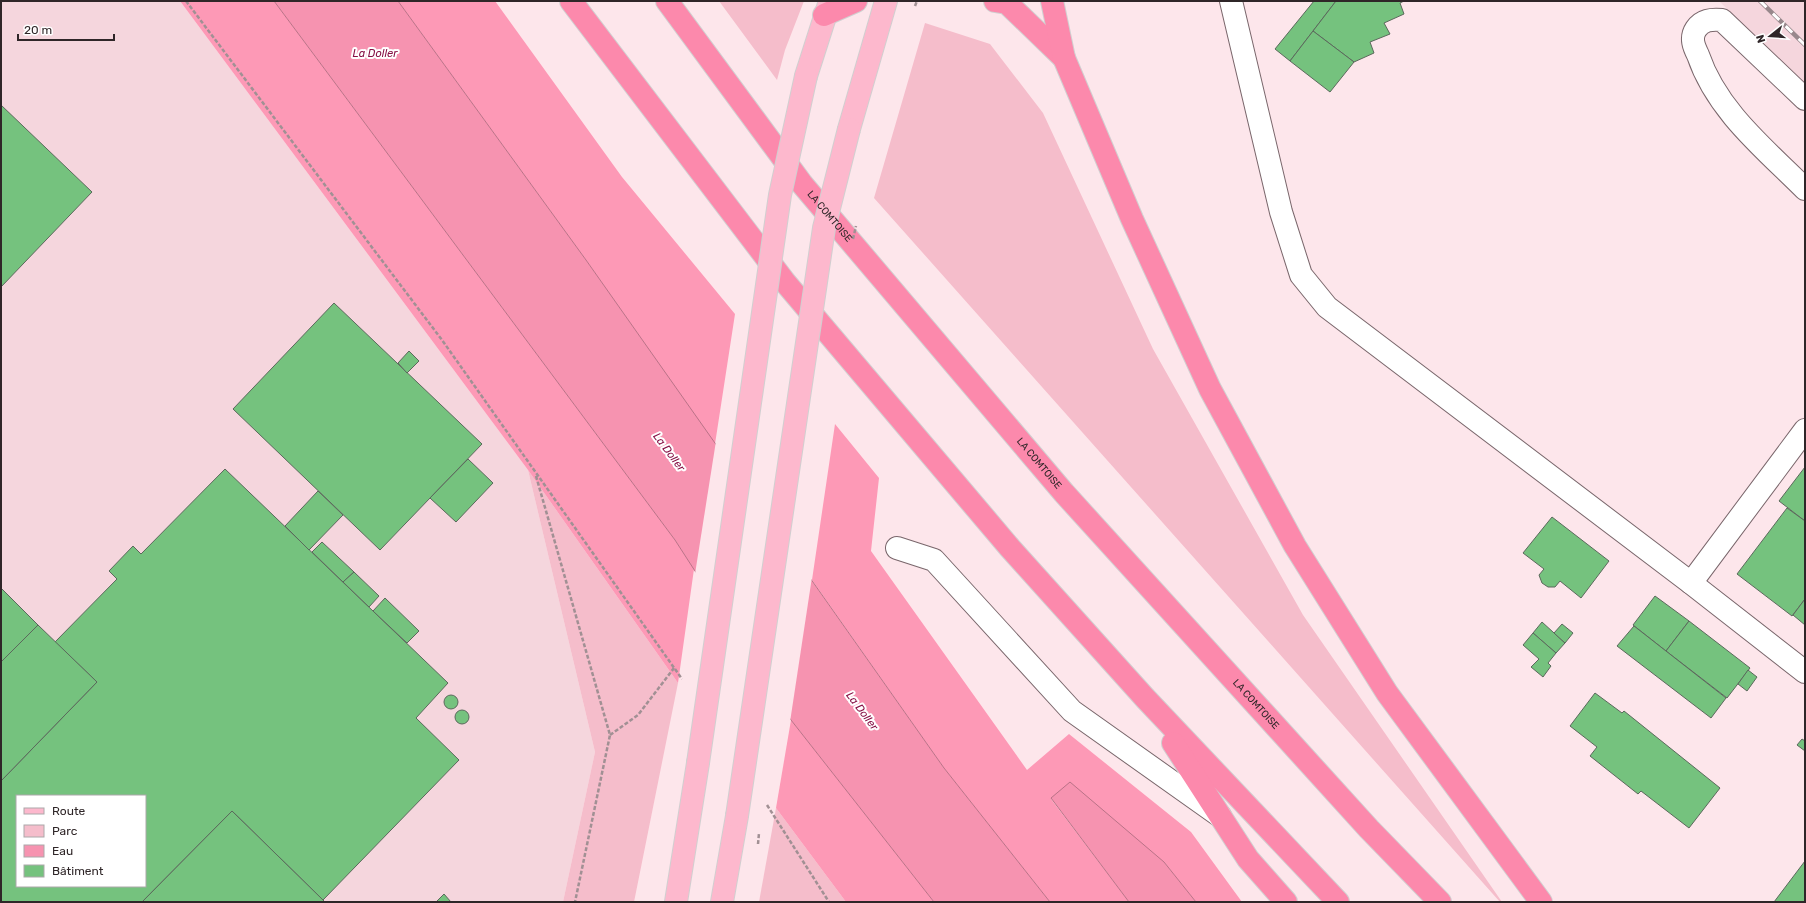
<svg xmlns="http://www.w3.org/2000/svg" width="1806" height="903" viewBox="0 0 1806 903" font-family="Rubik,sans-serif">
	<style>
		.built { fill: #f5d6dd; fill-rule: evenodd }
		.green { fill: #f5bdcb }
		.forest { fill: #fd99b6 }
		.water { fill: #f693b0; stroke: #ba7287 }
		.pier { fill: #fde6eb }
		.building { fill: #75c27e; stroke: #5b695c; fill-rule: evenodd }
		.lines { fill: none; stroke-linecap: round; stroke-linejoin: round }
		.minor-casing { stroke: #79666b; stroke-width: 24 }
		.major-casing { stroke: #d1cfd0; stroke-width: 24 }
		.highway-casing { stroke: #d1cfd0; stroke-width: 24 }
		.path { stroke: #a19094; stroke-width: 2.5; stroke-dasharray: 4 2; stroke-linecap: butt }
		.minor { stroke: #fff; stroke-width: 22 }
		.major { stroke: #fdb8cd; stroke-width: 22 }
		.highway { stroke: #fc89ac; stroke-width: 22 }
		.rail-casing { stroke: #98888c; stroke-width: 4.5 }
		.rail { stroke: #fff; stroke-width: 3; stroke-dasharray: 9; stroke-linecap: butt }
		.major-bridge-casing { stroke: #d1cfd0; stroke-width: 24; stroke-linecap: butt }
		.path-bridge { stroke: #a19094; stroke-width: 2.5; stroke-dasharray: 4 2; stroke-linecap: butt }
		.major-bridge { stroke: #fdb8cd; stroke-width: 22 }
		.labels { text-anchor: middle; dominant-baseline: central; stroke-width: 4; stroke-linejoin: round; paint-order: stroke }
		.street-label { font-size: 10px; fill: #2f2628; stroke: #fff }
		.water-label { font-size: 11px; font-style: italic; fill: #850e43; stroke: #fff }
	</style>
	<rect width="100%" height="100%" fill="#fde6eb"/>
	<!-- built -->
	<g class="built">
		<path d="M1,1H180L528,470L595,752L563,902H1ZM17,796H145V886H17Z"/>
		<path d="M1719,1H1805V85Z"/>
	</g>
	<!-- green -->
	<g class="green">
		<path d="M719,1H804L785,50L777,80Z"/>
		<path d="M925,23L990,44L1043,113L1153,349L1303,615L1502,902H1500L874,198Z"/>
		<path d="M528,470L678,683L634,902H563L595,752Z"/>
		<path d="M776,808L846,902H759Z"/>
	</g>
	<!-- forest -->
	<g class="forest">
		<path d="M180,1H274L675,540L694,569L678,683L528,470Z"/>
		<path d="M398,1H495L622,177L735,314L715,444L586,260Z"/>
		<path d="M835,424L879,478L871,551L1027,770L1069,734L1191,832L1242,902H1196L1164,862L1051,799L1129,902H1050L944,768L812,580Z"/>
		<path d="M791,720L934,902H846L776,808Z"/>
	</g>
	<!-- water -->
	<g class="water">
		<path d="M274,1H398L586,260L944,768L1050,902H934L791,720L675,540Z"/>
		<path d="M1070,782L1164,862L1196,902H1129L1051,798Z"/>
	</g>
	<!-- pier -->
	<path class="pier" d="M716,441L812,577L790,722L695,574Z"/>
	<!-- building -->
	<g class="building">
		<path d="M1314,1H1336L1290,61L1275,49Z"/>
		<path d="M1336,1H1404L1400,3L1404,14L1384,23L1390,34L1370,42L1374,53L1354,62L1313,31Z"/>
		<path d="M1313,31L1354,62L1330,92L1290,61Z"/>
		<path d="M1,105L92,192L1,287Z"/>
		<path d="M334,303L482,444L380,550L233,409Z"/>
		<path d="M409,351L419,361L407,373L398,363Z"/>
		<path d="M468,459L493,483L456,522L430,498Z"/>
		<path d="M1805,467V521L1779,501Z"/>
		<path d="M225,469L448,683L416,718L459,760L323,900L232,811L142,902H1V781L97,682L55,642L117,579L109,571L133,546L141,554ZM17,796H145V886H17Z"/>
		<path d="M318,491L343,515L309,550L285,526Z"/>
		<path d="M1787,508L1805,521V599L1792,616L1737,574Z"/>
		<path d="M1552,517L1609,561L1581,598L1560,581L1555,587H1548L1542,583L1539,575L1544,569L1523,553Z"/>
		<path d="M322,542L354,572L343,582L312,552Z"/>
		<path d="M354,572L379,596L369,607L343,582Z"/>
		<path d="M1,588L38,625L1,662Z"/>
		<path d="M1655,596L1689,621L1666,651L1633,625Z"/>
		<path d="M385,598L419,631L407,643L373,611Z"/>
		<path d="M1805,599V625L1793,615Z"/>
		<path d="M1689,621L1750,668L1727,698L1666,651Z"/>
		<path d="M1542,622L1565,643L1556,653L1533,633Z"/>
		<path d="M1562,624L1573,633L1565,643L1554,633Z"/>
		<path d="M38,625L97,682L1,781V662Z"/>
		<path d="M1634,626L1726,698L1711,718L1617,646Z"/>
		<path d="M1533,633L1556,653L1548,663L1551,666L1543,677L1531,667L1539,659L1523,645Z"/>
		<path d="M1748,670L1757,677L1747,691L1738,684Z"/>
		<path d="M1595,693L1622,713L1624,711L1720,788L1689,828L1641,791L1638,794L1590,756L1597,747L1570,726Z"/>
		<circle cx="451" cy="702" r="7"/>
		<circle cx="462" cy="717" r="7"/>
		<path d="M1802,739L1805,741V751L1797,745Z"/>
		<path d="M232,811L323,900L325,902H142Z"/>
		<path d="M1805,861V902H1774Z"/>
		<path d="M444,894L451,902H436Z"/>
	</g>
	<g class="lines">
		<!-- minor casing -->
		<g class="minor-casing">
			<g id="minor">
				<path d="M1231,1L1281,212L1301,275L1327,307L1691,583L1805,672"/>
				<path d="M1805,99L1722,20C1711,19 1702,20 1696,29C1690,38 1694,47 1698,55C1717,111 1765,149 1805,189"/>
				<path d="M897,548L934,560L1072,711L1220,816"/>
				<path d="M1691,583L1805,430"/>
			</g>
		</g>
		<!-- major casing -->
		<g class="major-casing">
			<g id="major">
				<path d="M806,76L830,1"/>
				<path d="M849,129L886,1"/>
				<path d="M676,902L698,763"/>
				<path d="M722,902L737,816"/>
			</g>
		</g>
		<!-- highway casing -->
		<g class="highway-casing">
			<g id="highway">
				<path d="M571,1L784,281L1010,548L1145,698L1338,902"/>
				<path id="s1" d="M667,1L802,184L1064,493L1369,829L1440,902"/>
				<path d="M995,1L1007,3L1064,58"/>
				<path d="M1052,1L1064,58L1132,219L1210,389L1295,546L1387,693L1541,902"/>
				<path d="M824,15L856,1"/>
				<path d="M1173,743L1248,859L1286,902"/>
			</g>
		</g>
		<!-- path -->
		<g class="path">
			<path d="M186,1L442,340L682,679"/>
			<path d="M915,6L917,1"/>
			<path d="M536,476L610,735L575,902"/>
			<path d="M610,735L638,715L674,668"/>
			<path d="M767,805L829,902"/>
		</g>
		<!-- minor -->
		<use href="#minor" class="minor"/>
		<!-- major -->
		<use href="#major" class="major"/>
		<!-- highway -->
		<use href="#highway" class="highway"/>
		<!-- rail casing -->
		<g class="rail-casing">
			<path id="rail" d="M1760,1L1805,45"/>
		</g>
		<!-- rail -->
		<use href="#rail" class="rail"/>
		<!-- major-bridge casing -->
		<g class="major-bridge-casing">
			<g id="major-bridge">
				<path d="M698,763L780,195L806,76"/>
				<path d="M737,816L824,228L849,129"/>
			</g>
		</g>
		<!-- path-bridge -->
		<g class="path-bridge">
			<path d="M853,239L856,226"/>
			<path d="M758,844L759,833"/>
		</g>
		<!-- major-bridge -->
		<use href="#major-bridge" class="major-bridge"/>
	</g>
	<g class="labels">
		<!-- street labels -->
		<g class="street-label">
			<text stroke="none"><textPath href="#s1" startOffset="270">LA COMTOISE</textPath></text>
			<text stroke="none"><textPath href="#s1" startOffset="594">LA COMTOISE</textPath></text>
			<text stroke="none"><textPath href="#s1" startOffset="918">LA COMTOISE</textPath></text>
		</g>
		<!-- water labels -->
		<g class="water-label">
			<text x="375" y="53">La Doller</text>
			<text transform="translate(669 452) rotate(53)">La Doller</text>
			<text transform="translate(862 711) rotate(53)">La Doller</text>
		</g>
	</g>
	<!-- border -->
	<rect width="1806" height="903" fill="none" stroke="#2f2628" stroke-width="4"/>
	<!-- legend -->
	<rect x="16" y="795" width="130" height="92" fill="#ffffff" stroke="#aca8a9"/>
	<rect x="24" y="808" width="20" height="6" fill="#fdb8cd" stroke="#aca8a9"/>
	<text x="52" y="815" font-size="12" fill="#2f2628">Route</text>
	<rect x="24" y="825" width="20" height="12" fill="#f5bdcb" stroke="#aca8a9"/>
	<text x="52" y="835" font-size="12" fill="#2f2628">Parc</text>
	<rect x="24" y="845" width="20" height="12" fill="#f693b0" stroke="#aca8a9"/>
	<text x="52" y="855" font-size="12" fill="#2f2628">Eau</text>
	<rect x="24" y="865" width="20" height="12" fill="#75c27e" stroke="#aca8a9"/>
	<text x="52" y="875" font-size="12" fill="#2f2628">Bâtiment</text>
	<!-- north arrow -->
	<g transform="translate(1770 36) rotate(253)" stroke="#ffffff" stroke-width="3" paint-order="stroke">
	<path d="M0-3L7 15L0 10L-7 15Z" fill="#2f2628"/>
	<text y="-6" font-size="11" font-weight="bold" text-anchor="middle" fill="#2f2628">N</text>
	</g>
	<!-- scale -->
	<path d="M18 34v6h96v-6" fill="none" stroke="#2f2628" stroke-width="2"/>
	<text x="24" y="34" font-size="12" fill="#2f2628" stroke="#ffffff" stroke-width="3" paint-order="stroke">20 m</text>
</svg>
